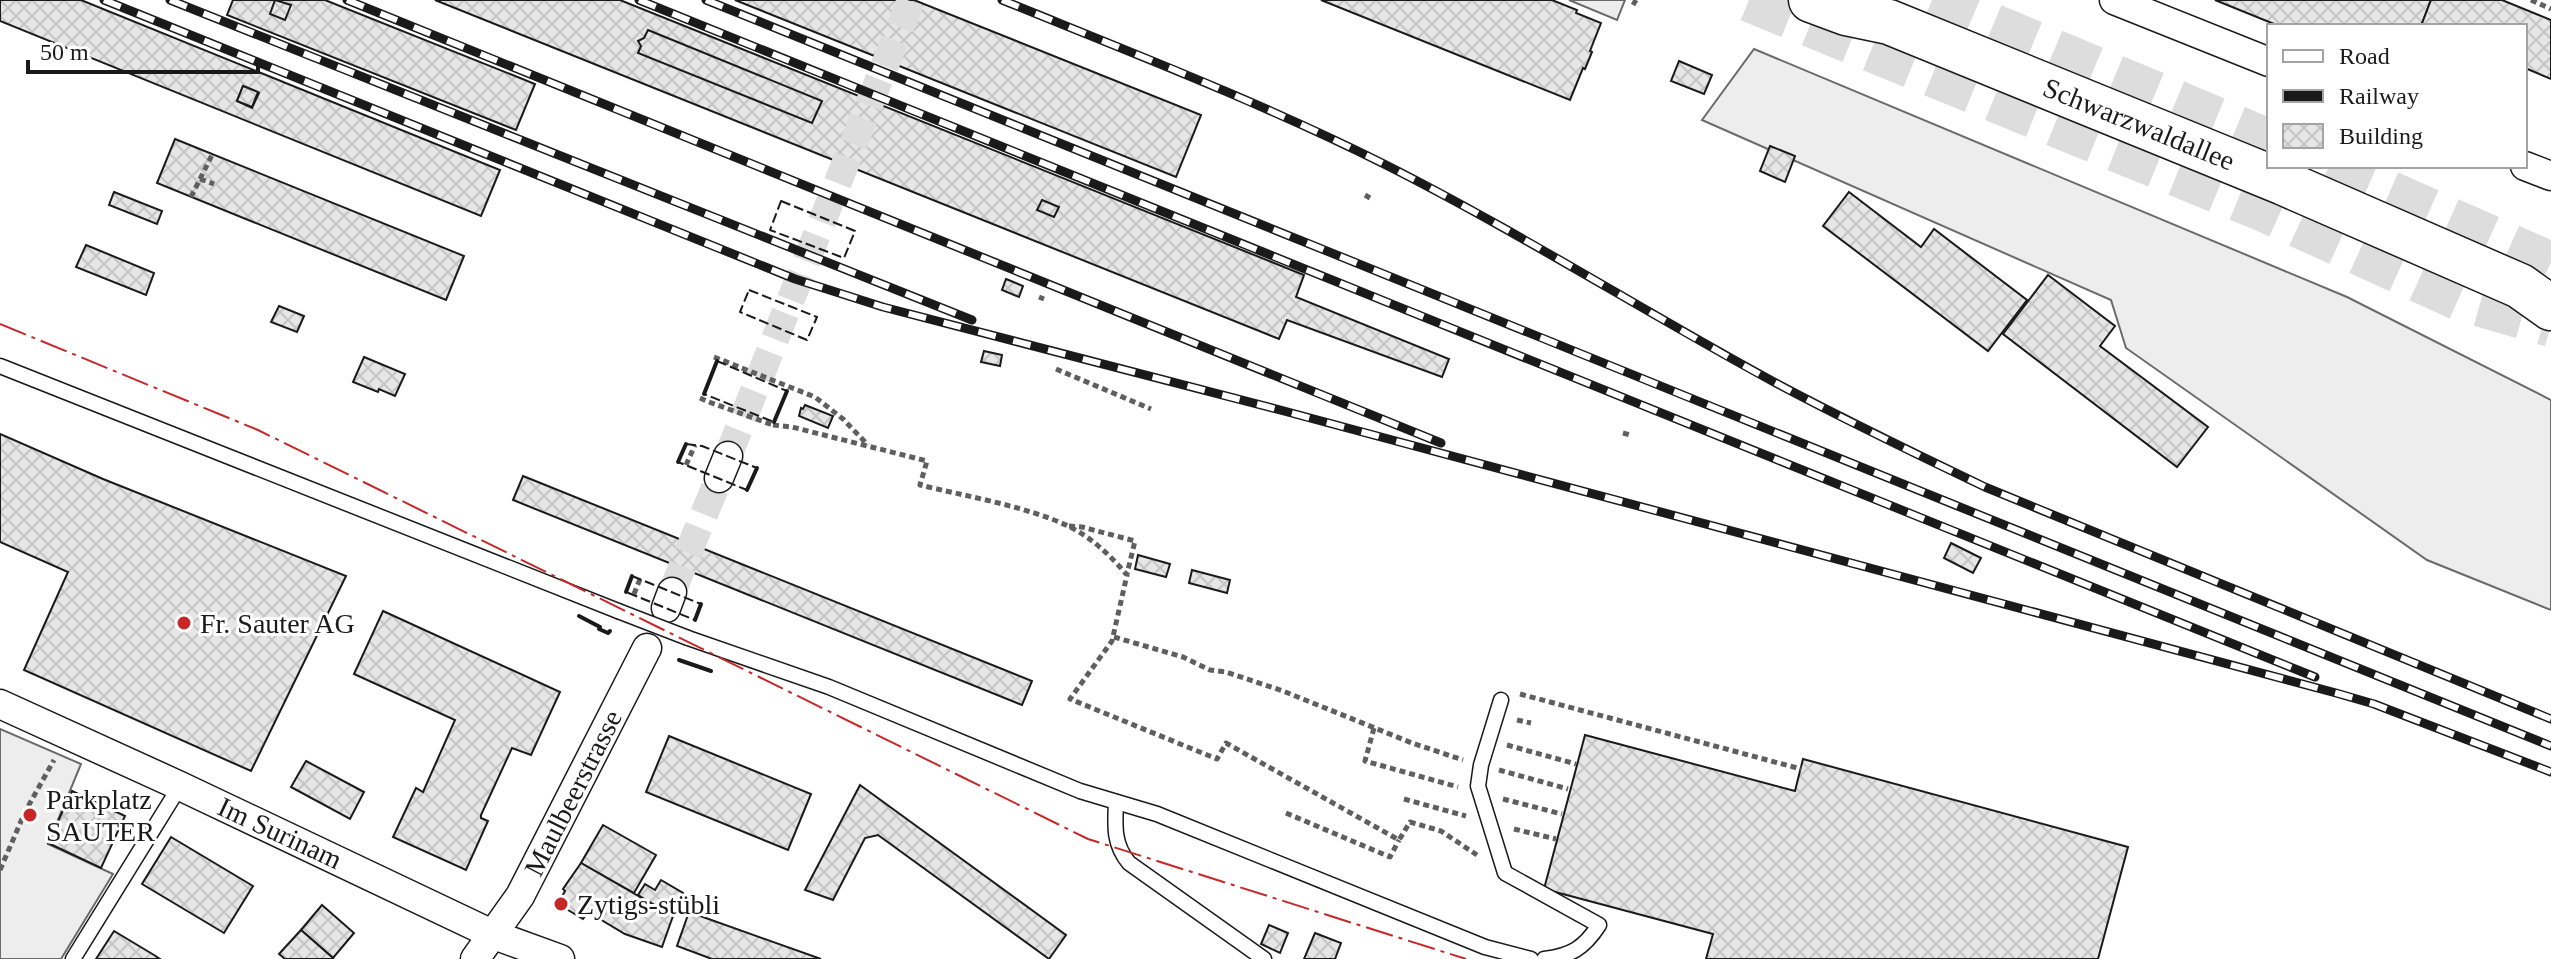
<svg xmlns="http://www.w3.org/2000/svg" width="2551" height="959" viewBox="0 0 2551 959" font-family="'Times New Roman',serif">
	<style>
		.parking { fill: #ededed; stroke: #6a6a6a; stroke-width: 2 }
		.building { fill: url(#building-cross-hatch); stroke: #1a1a1a; stroke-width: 2 }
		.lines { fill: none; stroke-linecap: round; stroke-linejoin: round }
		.minor-tunnel { stroke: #ddd; stroke-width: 28; stroke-dasharray: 28 14; stroke-linecap: butt }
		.motorway-tunnel { stroke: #ddd; stroke-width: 44; stroke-dasharray: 44 22; stroke-linecap: butt }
		.service-casing { stroke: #1a1a1a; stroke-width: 17 }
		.minor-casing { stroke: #1a1a1a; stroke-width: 31 }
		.primary-casing { stroke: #1a1a1a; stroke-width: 47 }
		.path { stroke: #5f5f5f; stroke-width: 5; stroke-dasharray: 6 4; stroke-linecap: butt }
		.service { stroke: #fff; stroke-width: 14 }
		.minor { stroke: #fff; stroke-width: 28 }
		.primary { stroke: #fff; stroke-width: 44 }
		.rail-casing { stroke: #1a1a1a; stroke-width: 9 }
		.rail { stroke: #fff; stroke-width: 6; stroke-dasharray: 18; stroke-linecap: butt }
		.service-bridge-casing { stroke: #1a1a1a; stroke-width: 17; stroke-linecap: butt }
		.path-bridge { stroke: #5f5f5f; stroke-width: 5; stroke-dasharray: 6 4; stroke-linecap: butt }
		.service-bridge { stroke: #fff; stroke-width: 14 }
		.fence { stroke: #1a1a1a; stroke-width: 2; stroke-dasharray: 10 4; stroke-linecap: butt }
		.wall { stroke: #1a1a1a; stroke-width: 4 }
		.power { stroke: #c62828; stroke-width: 2; stroke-dasharray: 28 6 4 6; stroke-linecap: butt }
		.poi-dot { fill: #c62828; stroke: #fff; stroke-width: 3 }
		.labels { text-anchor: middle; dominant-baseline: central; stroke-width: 6; stroke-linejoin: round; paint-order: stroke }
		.street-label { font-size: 28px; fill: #1a1a1a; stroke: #fff }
		.poi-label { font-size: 28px; fill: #1a1a1a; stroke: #fff; text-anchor: start }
	</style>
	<defs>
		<pattern id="building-cross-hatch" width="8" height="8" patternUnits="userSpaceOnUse" patternTransform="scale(2)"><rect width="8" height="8" fill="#e6e6e6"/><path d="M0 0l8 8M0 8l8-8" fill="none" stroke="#c5c5c5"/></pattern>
	</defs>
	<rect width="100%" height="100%" fill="#fff"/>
	<!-- parking -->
	<g class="parking">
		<path d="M1569,0H1625L1617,20Z"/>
		<path d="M1754,49L2347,297L2551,400V610L2427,560L2126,348L2111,300L1702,120Z"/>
		<path d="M0,729L81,764L48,844L113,874L61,959H0Z"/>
	</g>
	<!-- building -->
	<g class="building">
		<path d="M0,0H81L500,170L481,216L0,21Z"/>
		<path d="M233,0H325L535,84L516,130L227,15Z"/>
		<path d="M275,0L291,5L285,20L270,14Z"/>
		<path d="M435,0H620L1304,275L1296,297L1449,359L1442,377L1287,320L1279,339Z"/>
		<path d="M735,0H914L1201,115L1176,177Z"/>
		<path d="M1321,0H1552L1577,10L1576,13L1601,23L1590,51L1592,52L1585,69L1583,68L1570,100Z"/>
		<path d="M2215,0H2431L2421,26H2279Z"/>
		<path d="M2431,0H2502L2551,20V79L2525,68V26H2421Z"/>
		<path d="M648,30L822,101L812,123L638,53L641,46L638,41L644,38Z"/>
		<path d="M1679,61L1712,75L1704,94L1671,81Z"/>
		<path d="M243,86L259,93L252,108L237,101Z"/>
		<path d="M243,86L258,92L252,107L237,101Z"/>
		<path d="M175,139L464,256L446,300L157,183Z"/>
		<path d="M1770,146L1795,156L1785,182L1760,171Z"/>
		<path d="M114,192L162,211L157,224L109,205Z"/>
		<path d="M1849,192L1921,247L1934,229L2027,300L1988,351L1823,226Z"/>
		<path d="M1042,200L1059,207L1054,217L1037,210Z"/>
		<path d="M86,245L154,273L146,295L76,267Z"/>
		<path d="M2048,275L2115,326L2100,346L2208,427L2177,467L2003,334Z"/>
		<path d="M1006,279L1023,286L1019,297L1002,290Z"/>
		<path d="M279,306L304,316L297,332L271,322Z"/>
		<path d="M984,351L1002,355L1000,366L981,362Z"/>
		<path d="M364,357L405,374L395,396L379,389L378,392L353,382Z"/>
		<path d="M805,405L833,416L828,428L799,416L801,408L803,409Z"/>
		<path d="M0,434L103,479L346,576L251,771L24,670L68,572L0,542Z"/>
		<path d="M523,476L1032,681L1022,705L513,500Z"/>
		<path d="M1951,543L1981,558L1973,573L1944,558Z"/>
		<path d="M1138,555L1170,564L1166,577L1135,569Z"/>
		<path d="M1192,570L1230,580L1227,593L1189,583Z"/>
		<path d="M383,611L560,692L531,755L512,748L481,815V818L488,821L466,870L393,837L416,788L423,792L455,720L354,674Z"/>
		<path d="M1585,735L1795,791L1803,759L2128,847L2098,959H1706L1713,934L1544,889Z"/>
		<path d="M669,736L811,794L788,850L646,792Z"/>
		<path d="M306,761L364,792L350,819L291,787Z"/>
		<path d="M860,785L1066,935L1049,959L878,835L865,838L833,900L805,890Z"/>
		<path d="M72,791L125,816L101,868L48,843Z"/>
		<path d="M603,825L656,855L634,893L581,863Z"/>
		<path d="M171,837L253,886L224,933L142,884Z"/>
		<path d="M581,863L673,916L662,947L625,934L588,912L583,919L558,904L565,891L563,889Z"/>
		<path d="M661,880L683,893L673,916L638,895L645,884L655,890Z"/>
		<path d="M322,905L354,933L333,958L301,930Z"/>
		<path d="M689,912L821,959H712L677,946Z"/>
		<path d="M1269,925L1288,933L1280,953L1261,944Z"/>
		<path d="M301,930L333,958L332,959H285L279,954Z"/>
		<path d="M114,931L154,955L160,959H96Z"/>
		<path d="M1315,933L1341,943L1335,959H1304Z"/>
	</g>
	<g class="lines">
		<!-- minor-tunnel -->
		<g class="minor-tunnel">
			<path d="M728,456L911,0"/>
			<path d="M672,592L719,478"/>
		</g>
		<!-- motorway-tunnel -->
		<g class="motorway-tunnel">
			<path d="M1749,0L2264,210L2460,299L2551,325"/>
			<path d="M1932,0L2269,141"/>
			<path d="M2329,166L2551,264"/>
		</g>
		<!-- service casing -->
		<g class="service-casing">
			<g id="service">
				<path d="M0,366L618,611"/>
				<path d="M688,638L829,687L1080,791L1157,814L1485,947L1531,959"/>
				<path d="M1501,700L1481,765L1478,786L1505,873L1599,925C1584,948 1571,956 1544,959"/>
				<path d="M1116,802C1115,825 1113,844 1129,863L1264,959"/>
				<path d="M73,959L180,786"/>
			</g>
		</g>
		<!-- minor casing -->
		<g class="minor-casing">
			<g id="minor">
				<path d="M2114,0L2269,62"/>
				<path d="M2525,166L2551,176"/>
				<path d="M719,478L728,456"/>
				<path d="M666,608L672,592"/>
				<path d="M0,704L180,786L494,935L560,959"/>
				<path d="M475,959L520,896L647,648"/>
			</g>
		</g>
		<!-- primary casing -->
		<g class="primary-casing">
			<path id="primary" d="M1811,0L1846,13L1889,22L2284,183L2520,286L2551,308"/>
		</g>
		<!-- path -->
		<g class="path">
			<path d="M2531,0L2551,9"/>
			<path d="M1633,5L1636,0"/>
			<path d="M200,179L214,184"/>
			<path d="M1365,195L1370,198"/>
			<path d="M191,197L213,153"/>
			<path d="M1039,297L1044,299"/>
			<path d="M714,357L815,397L843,419L868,445"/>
			<path d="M1056,369L1151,409"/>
			<path d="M700,398L709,402"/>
			<path d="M773,425L792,427L927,461L920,485C965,496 1030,507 1070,527C1092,538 1111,556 1127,575L1112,641L1070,699L1217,759L1226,743L1399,840L1410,822L1441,831L1477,855"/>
			<path d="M1623,433L1630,435"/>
			<path d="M686,465L695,445"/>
			<path d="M1069,526L1082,527L1135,541L1127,574"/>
			<path d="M634,594L640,579"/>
			<path d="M1114,637L1183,657L1210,670L1226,672L1283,691L1412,743L1463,760"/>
			<path d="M1520,694L1801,769"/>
			<path d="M1517,720L1531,723"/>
			<path d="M1374,728L1365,761L1458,787"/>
			<path d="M1507,745L1576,764"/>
			<path d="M1499,770L1568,789"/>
			<path d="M1404,799L1466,816"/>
			<path d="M1503,799L1562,814"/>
			<path d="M1286,813L1390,857L1399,840"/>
			<path d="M1514,829L1556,839"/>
			<path d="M0,870L25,812L54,760"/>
		</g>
		<!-- service -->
		<use href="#service" class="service"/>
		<!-- minor -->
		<use href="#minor" class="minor"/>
		<!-- primary -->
		<use href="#primary" class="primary"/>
		<!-- rail casing -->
		<g class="rail-casing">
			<g id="rail">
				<path d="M104,0L795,279L883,307L1284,411L2336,693L2374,704L2551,772"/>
				<path d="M170,0L972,320"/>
				<path d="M347,0L1441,443"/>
				<path d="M639,0L2315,677"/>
				<path d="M706,0L2551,746"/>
				<path d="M1002,0C1130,52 1260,102 1384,164C1517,231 1643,311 1774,382C1843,419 1914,453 1985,487L2551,719"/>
			</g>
		</g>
		<!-- rail -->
		<use href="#rail" class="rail"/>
		<!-- service-bridge casing -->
		<g class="service-bridge-casing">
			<path id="service-bridge" d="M618,611L688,638"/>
		</g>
		<!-- path-bridge -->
		<path class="path-bridge" d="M709,402L773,425"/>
		<!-- service-bridge -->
		<use href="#service-bridge" class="service-bridge"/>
		<!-- fence -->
		<g class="fence">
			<path d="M781,201L855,231L844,258L770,230Z"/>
			<path d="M749,290L817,317L807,340L740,312Z"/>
			<path d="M717,361L787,391L774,422L704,394Z"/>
			<path d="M686,444L702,446L757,468L747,490L678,462Z"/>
			<path d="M632,576L701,604L695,620L626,592Z"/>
		</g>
		<!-- wall -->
		<g class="wall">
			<path d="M704,394L717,361"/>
			<path d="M774,422L787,391"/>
			<path d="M678,462L686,444"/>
			<path d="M747,490L757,468"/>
			<path d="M626,592L632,576"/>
			<path d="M579,616L600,627L599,629L608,633L610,631"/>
			<path d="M695,620L701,604"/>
			<path d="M679,660L711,671"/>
		</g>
		<!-- power -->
		<path class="power" d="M0,324L258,430L1088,839L1466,959"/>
	</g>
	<!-- markers -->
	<g class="poi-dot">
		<circle cx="184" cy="623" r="8"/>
		<circle cx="30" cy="815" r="8"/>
		<circle cx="561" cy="904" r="8"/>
	</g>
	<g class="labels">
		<!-- street labels -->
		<g class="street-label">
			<text transform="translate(2139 124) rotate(22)">Schwarzwaldallee</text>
			<text transform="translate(573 793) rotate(-63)">Maulbeerstrasse</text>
			<text transform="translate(280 833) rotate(25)">Im Surinam</text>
		</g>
		<!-- poi labels -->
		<g class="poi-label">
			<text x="200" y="623">Fr. Sauter AG</text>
			<text x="46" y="799">Parkplatz<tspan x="46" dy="32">SAUTER</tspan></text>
			<text x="577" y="904">Zytigs-stübli</text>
		</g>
	</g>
	<!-- legend -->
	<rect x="2267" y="24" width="260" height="144" fill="#ffffff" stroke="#a3a3a3" stroke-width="2"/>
	<rect x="2283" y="50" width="40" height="12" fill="#ffffff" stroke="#a3a3a3" stroke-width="2"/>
	<text x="2339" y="64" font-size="24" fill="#1a1a1a">Road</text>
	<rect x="2283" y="90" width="40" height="12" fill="#1a1a1a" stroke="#a3a3a3" stroke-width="2"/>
	<text x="2339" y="104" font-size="24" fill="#1a1a1a">Railway</text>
	<rect x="2283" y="124" width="40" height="24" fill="url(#building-cross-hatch)" stroke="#a3a3a3" stroke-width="2"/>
	<text x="2339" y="144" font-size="24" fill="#1a1a1a">Building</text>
	<!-- scale -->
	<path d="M28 60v12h230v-12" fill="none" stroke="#1a1a1a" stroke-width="4"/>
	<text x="40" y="60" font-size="24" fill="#1a1a1a" stroke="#ffffff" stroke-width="6" paint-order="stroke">50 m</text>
</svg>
